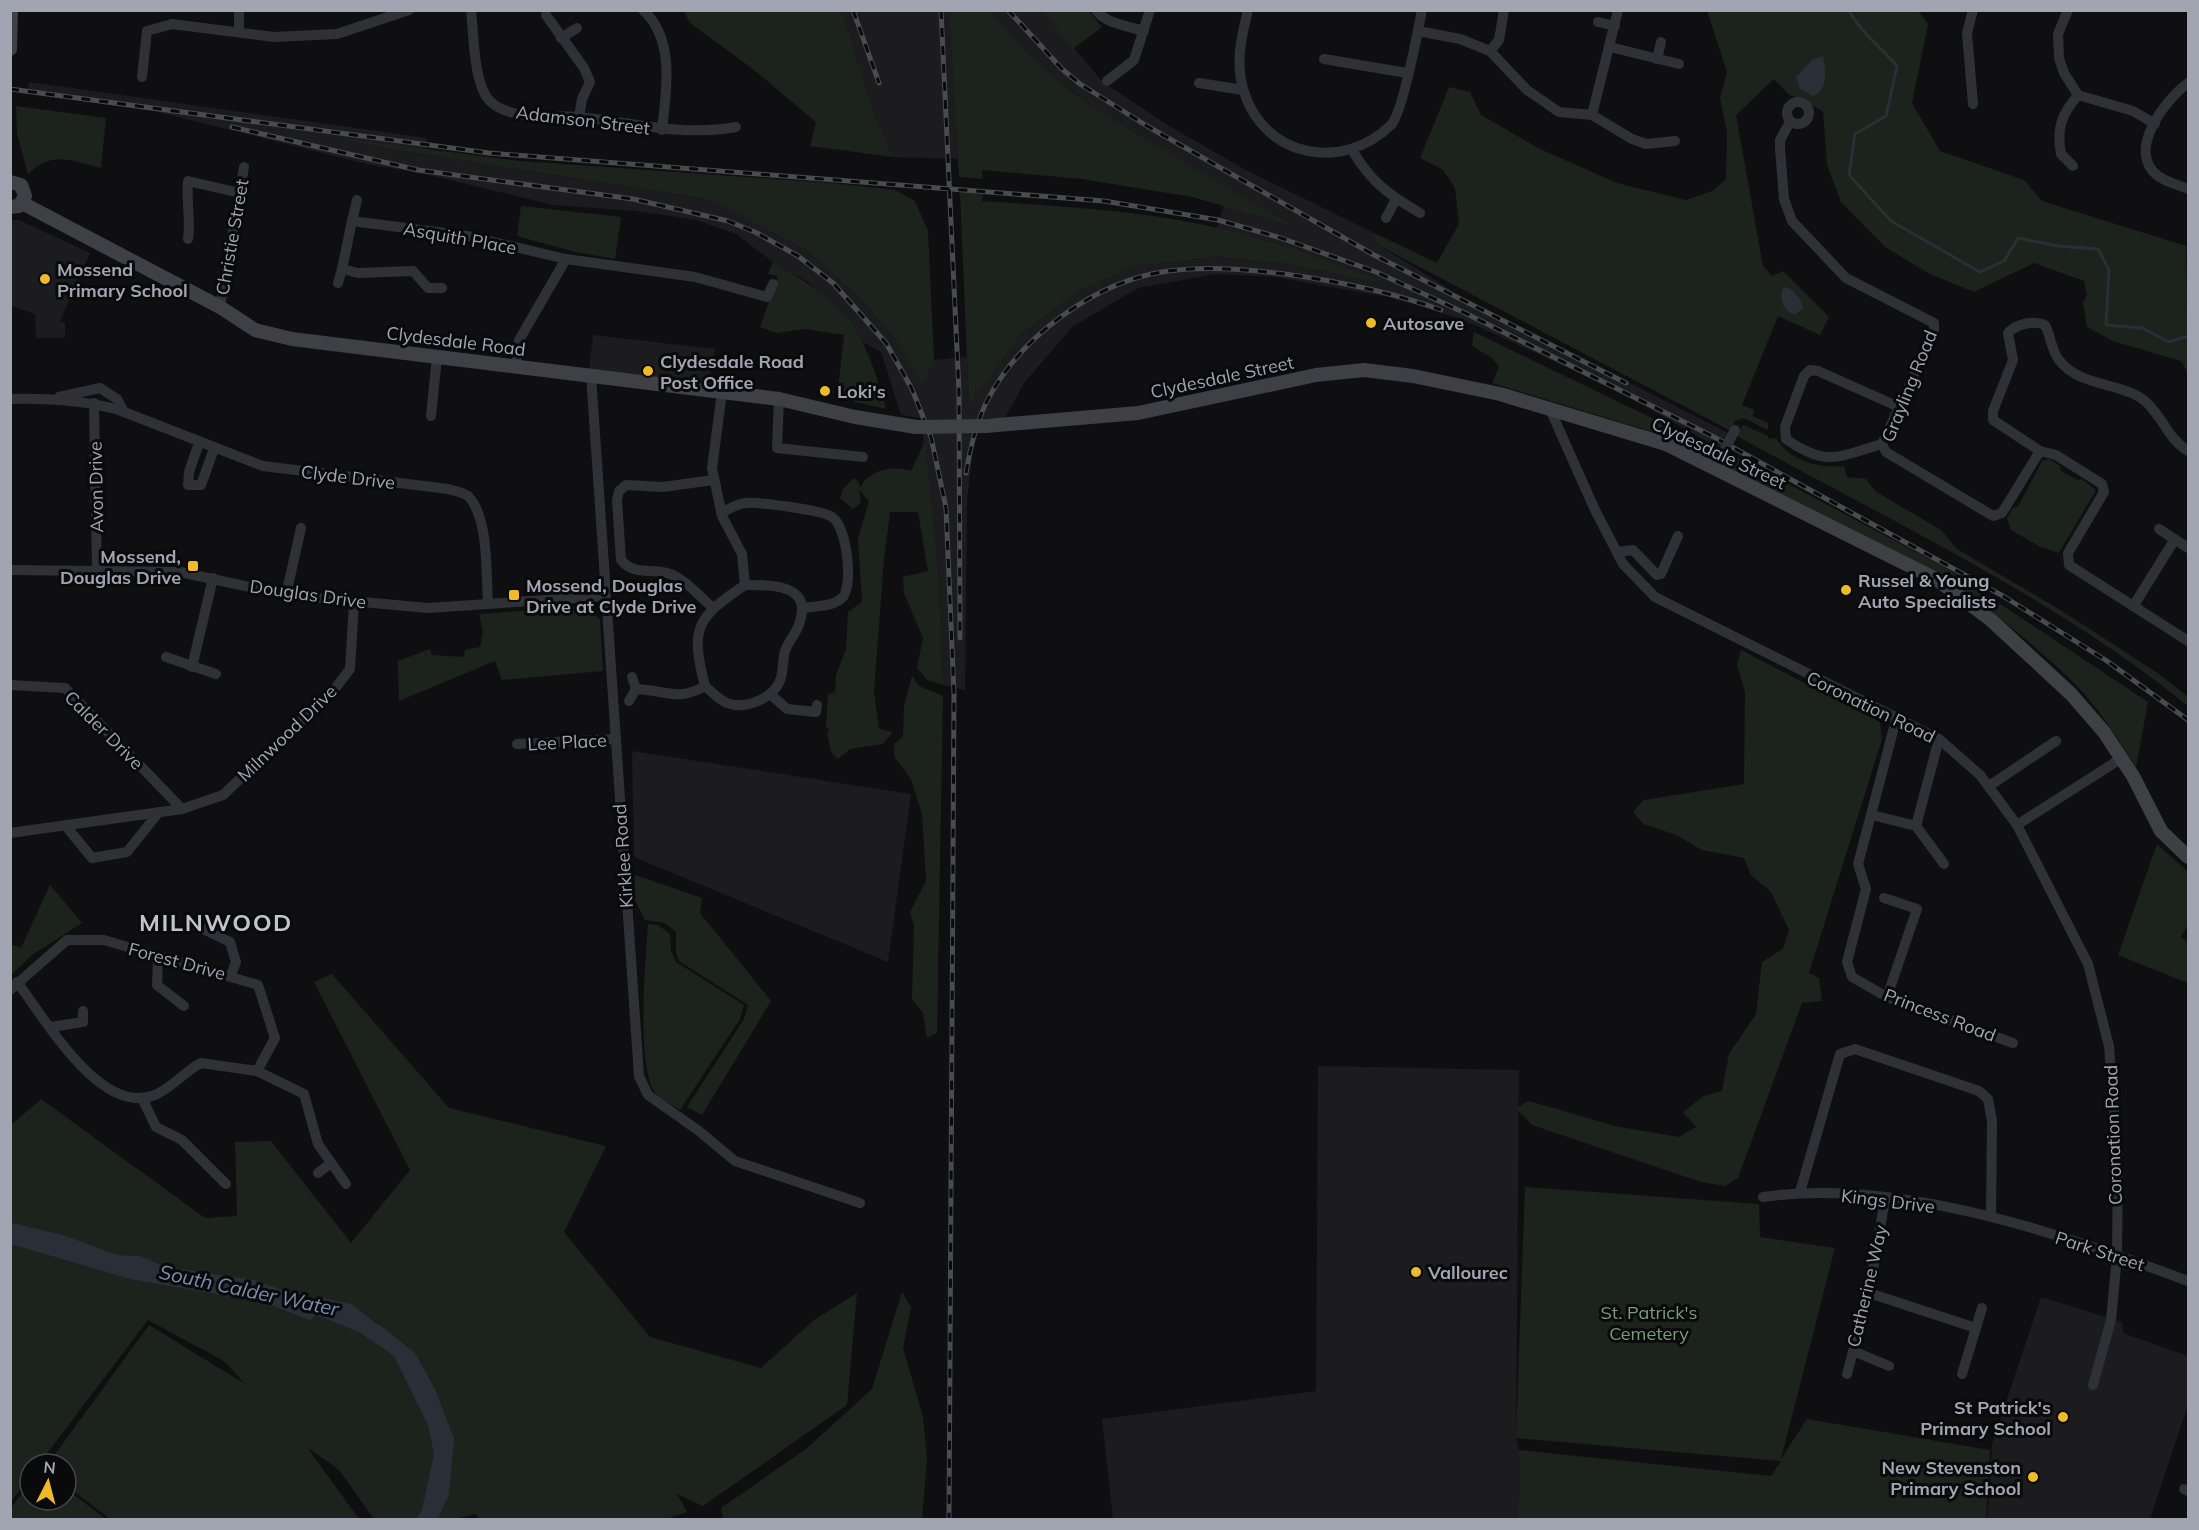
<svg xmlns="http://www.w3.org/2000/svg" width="2199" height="1530" viewBox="0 0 2199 1530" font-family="Mulish,sans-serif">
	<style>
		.built { fill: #1c1b1e }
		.green { fill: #1c231d }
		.water { fill: #282f36 }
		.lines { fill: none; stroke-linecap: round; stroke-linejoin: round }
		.stream { stroke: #282f36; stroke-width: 3 }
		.river { stroke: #282f36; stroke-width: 16 }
		.street { stroke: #303136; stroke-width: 10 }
		.secondary { stroke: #3e4045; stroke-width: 14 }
		.rail-casing { stroke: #494b50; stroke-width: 5 }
		.rail { stroke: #0a0a0c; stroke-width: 3; stroke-dasharray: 9; stroke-linecap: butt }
		.street-bridge { stroke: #303136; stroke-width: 10 }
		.secondary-bridge { stroke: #3e4045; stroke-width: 14 }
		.poi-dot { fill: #eeba2a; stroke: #0a0a0c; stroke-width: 2 }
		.labels { text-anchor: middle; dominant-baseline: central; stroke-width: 6; stroke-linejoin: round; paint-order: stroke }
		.street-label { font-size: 18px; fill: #a1a4b1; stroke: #0a0a0c }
		.poi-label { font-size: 18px; font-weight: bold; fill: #a1a4b1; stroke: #0a0a0c; text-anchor: start }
		.park-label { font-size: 18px; fill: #779d7c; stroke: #0a0a0c }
		.water-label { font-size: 20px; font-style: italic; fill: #7790ad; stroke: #0a0a0c }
		.district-label { font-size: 24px; font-weight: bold; letter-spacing: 1.5px; fill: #c1c4ce; stroke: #0a0a0c }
	</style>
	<rect width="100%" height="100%" fill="#0f0f11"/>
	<!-- built -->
	<g class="built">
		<path d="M842,11H949L958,159L893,157L874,112Z"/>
		<path d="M992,11H1042L1103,82L1166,124L1244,169L1372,232L1378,245L1464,298L1732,435L1724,451L1618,391L1475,325L1431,309L1388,297L1275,277L1216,274L1138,288L1072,327L1024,383L1005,418H985L974,440L967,501L965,690L943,685L938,566L921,418L901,415L881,352L861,341L854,326L808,282L773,262L736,234L696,220L637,211L553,205L425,174L367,164L158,112L28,93L29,82L427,138L426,149L339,138L389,149L707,199L805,249L866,304L896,341L922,384L934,360L967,357L969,405L1022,333L1083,289L1137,266L1217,257L1287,264L1383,283L1278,244L1217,228L1224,205L1290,226L1102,113L1043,70L1011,38Z"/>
		<path d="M11,220H19L90,253L60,321L65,323V338H36L35,314L11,306Z"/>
		<path d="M593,335L715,349L709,384L589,371Z"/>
		<path d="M632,751L911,794L888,962L634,857Z"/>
		<path d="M1318,1066L1519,1070L1516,1438L1519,1450L1518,1519H1113L1102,1419L1316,1391Z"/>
		<path d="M2041,1297L2122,1322L2123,1333L2188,1356V1405L2150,1519L1987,1520L1992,1444Z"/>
	</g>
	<!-- green -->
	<g class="green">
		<path d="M684,11H842L874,112L893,157L810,146L816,122L753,69L690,23Z"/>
		<path d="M949,11H992C1035,74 1100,112 1164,150C1207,176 1250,201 1294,227L1193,197L1082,179L982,170L983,179L959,177Z"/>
		<path d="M1042,11H1089L1102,27L1073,49Z"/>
		<path d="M1707,11H1918L1928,24L1912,103L1940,151L2024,180L2042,201L2186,246L2188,373L2181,361L2113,341L2087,327L2083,302L2087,295L2084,281L2034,263L1974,292L1930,274L1885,247L1841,202L1827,165L1823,111L1788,94L1774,79L1736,115L1763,266L1772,276L1783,271L1829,317L1820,335L1778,316L1742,405L1754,410L1753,416L1768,423V430L1743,418L1735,421L1731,431L1378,245L1372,232L1437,263L1459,224L1455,188L1443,170L1420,158L1449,87L1470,92L1481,115L1540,149L1617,183L1686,200L1712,191L1726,179L1727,132L1720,98L1727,72Z"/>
		<path d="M16,106L106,118L101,168C72,161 52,150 28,174L17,134Z"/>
		<path d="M328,136L520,161L831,183L895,190L915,201L928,231L934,360L922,385L896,341L866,304L805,249L707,199L389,149Z"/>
		<path d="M960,192L983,194L982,201C1060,206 1141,210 1218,228C1276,241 1332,262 1387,284L1287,264L1217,257L1137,266L1083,289L1022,333L969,406Z"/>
		<path d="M521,206L621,217L615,259L575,252L517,236Z"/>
		<path d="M773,262C796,275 842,304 855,328C869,352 879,382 886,409L837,398L844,335L806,329L777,333L760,327L778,276L768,274Z"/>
		<path d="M1474,332L1716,449L1714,454L1643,429L1492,383L1499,367L1492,358L1472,346Z"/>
		<path d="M1743,425L1768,436V438L1777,439C1789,461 1821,469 1844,466L1847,477L1866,479L1875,491L1941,530L1957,549L2062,611L2159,674L2188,697V706C2052,596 1890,521 1737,436Z"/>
		<path d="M925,441L938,566L943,685L927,680L917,668L923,638L904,593L903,577L928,571L918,512H890L884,559L874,691L879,729L893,732L883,744L850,749L838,759L831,752L827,732L830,729L826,728L828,694L835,692L836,675L846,649L848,612L862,602L858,539L869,501L859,490L861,503L853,509L840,498L843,489L854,478L859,483L860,488C869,469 893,465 911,471Z"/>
		<path d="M1728,452L1946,568L2148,702L2136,767C2117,737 2096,704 2070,679C2032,642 1987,608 1945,576L1723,465Z"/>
		<path d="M2050,459L2060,466L2061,471L2078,480L2082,479L2096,490L2059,553L2039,546L2011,530L2007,518L2013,508L2018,507L2042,461Z"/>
		<path d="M587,606L600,620L603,671L502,680L495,661L399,701L398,661L430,649L432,655L464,657L465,650L480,647L483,632L479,614Z"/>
		<path d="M1741,650L1880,722L1882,739L1809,973L1819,978L1822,1001L1802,1003L1738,1178L1725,1186L1701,1182L1532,1125L1516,1108L1529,1101L1615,1126L1679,1137L1696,1127L1683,1112L1704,1096L1722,1091L1729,1054L1756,1014L1762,962L1783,949L1789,930L1771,892L1751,875L1744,858L1702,850L1676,835L1644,824L1633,812L1644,800L1744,784L1745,692L1737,665Z"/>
		<path d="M912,676L919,686L943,696L937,1033L927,1038L923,1013L912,999L914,926L910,912L926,881L922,814L911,779L895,758L894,744L903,737L904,705Z"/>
		<path d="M2157,844L2188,872V925L2181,937L2188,942V983L2118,955Z"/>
		<path d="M635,875L702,898L700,913L771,1001L702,1115L687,1107L744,1019L748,1005L679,961L676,952V932L665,923L645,920L634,898Z"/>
		<path d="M50,885L82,923L32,955L11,975V944L21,948Z"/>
		<path d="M648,924L658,925L670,934L671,951L676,962L744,1005L740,1019L680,1110C673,1105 663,1101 657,1095C635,1073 646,956 648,924Z"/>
		<path d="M332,974L449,1108L606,1146L564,1232L650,1337L761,1368L814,1320L857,1293L847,1405L703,1506L677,1494L687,1512L666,1519L481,1520L475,1514L456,1519H374L339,1470L307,1447L359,1519H110L66,1485V1464H48L149,1325L245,1384L224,1361L148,1320L39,1464H30V1476L11,1502V1125L41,1099L205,1218L237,1216L235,1142L271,1141L351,1243L410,1170L314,982Z"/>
		<path d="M1525,1187L1759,1204L1760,1237L1835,1248L1781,1459L1807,1419L1990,1450L1986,1519H1518L1519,1450L1771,1476L1781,1461L1516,1438Z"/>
		<path d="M902,1292L911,1307L903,1348L923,1417L927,1459L922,1519H723L721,1508L806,1449L872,1389Z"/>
		<path d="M30,1482V1500H66V1489L106,1519H11V1508Z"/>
	</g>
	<!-- water -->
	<g class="water">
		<path d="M1823,56C1826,70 1828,90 1813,96L1800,89L1796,77L1812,60Z"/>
		<path d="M1784,287C1793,288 1802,300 1803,308L1795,315C1784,312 1777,297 1784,287Z"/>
		<path d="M11,1223L63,1235L117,1255L140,1256L166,1267L254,1280L380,1325L415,1353L435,1389L454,1439L449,1494L438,1519H416L422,1510L434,1454L428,1425L394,1356L359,1332L316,1315L310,1320L262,1302L130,1279L11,1244Z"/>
	</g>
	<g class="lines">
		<!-- stream -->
		<path class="stream" d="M1849,10C1855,26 1885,52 1897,66L1886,116L1855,134L1849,175L1891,221L1980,272L2004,261L2018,238L2058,246L2098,249L2109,270L2106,325L2142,328L2169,342L2188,336"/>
		<!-- river -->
		<path class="river" d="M318,1305L349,1312L369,1328"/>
		<!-- street -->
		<g class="street">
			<path d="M471,10C474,34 473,88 492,103C512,120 551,115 577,117C631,122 681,137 736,127"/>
			<path d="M643,10C676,40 666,92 662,130"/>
			<path d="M1096,10C1106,24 1128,26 1144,31"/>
			<path d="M1248,10C1241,38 1235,64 1244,92C1265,158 1343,172 1391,125C1402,114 1418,31 1422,10"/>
			<path d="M2068,10L2058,34L2059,58L2064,73L2078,95L2133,111L2155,124"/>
			<path d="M546,15L584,68L590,82L582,99L579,117"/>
			<path d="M1598,22L1615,26"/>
			<path d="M1418,31L1460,39L1490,51L1527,90L1559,112L1592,115L1632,139L1646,144L1675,141"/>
			<path d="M239,32V10"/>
			<path d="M561,38L577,28"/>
			<path d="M1610,47L1679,64"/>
			<path d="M1490,51L1499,40L1504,10"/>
			<path d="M1324,59L1407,73"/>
			<path d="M1657,59L1661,42"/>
			<path d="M142,77L147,31L172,24L274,37L337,34L409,10"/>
			<path d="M1107,81L1134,60L1150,10"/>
			<path d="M1199,83L1243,90"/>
			<path d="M2188,83C2166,99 2125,151 2158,176C2166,182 2179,185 2188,189"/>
			<circle cx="1798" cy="113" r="11"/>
			<path d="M1973,104L1967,33L1973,10"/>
			<path d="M1592,115L1618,10"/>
			<path d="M1790,122L1780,140V148L1784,199L1792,221L1846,278L1934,323V332L1882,444L1886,452L1993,516L2002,513L2040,451"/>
			<path d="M1352,150C1371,182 1389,195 1420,213"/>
			<path d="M2073,166L2061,154C2056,128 2062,114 2078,95"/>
			<path d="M1386,218L1396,199"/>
			<path d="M352,221L357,200"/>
			<path d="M188,239C191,220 186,201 188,181L240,193"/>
			<path d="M338,283L342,269"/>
			<path d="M442,288H428L413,271L358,273L342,269L352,221L468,236L566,259L695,277L767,297L773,284"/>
			<path d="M220,307L244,167"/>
			<path d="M516,367L519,340L566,259"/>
			<path d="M591,375L639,1076L648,1095L699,1131L735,1161L860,1203"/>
			<path d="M722,392L712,468L722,516L742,554L745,585"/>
			<path d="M59,397L100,388L117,399L124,412"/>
			<path d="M10,399C48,398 83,400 119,410L263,466L448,489C454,491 465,492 469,497C489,519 486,575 488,604"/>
			<path d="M779,399L777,448L863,457"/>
			<path d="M94,403L97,570"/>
			<path d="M1549,407L1595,510L1623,564L1655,597L1939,739L1980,775L2017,825L2088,964L2109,1046L2118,1159L2117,1256L2111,1320L2093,1385"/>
			<path d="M431,416L437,357"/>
			<path d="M199,443L189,472L188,485H201L214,449"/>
			<path d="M1882,444C1839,456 1827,468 1786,439L1785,427L1804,376L1810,370L1818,371L1899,407"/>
			<path d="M2188,451C2168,439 2163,417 2146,402C2124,382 2080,388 2059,360C2051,350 2051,336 2045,325C2034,320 2016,324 2008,333L2013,360L1993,411V420L2040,451L2056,455L2102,484L2104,492L2068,553L2069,565L2188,641"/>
			<path d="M721,513C729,509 738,503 746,503C759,502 823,510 832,517C847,526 854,587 842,598C832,607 815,606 802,608"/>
			<path d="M2159,529L2188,548"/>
			<path d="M1617,552L1633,550L1657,575L1661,574L1678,536"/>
			<path d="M10,570L180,572L286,595L428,608L606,596"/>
			<path d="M745,585C773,585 815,584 798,627C795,635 788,642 785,651C782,661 784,673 779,683C771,699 744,710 727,703C719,700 711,691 705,686C690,628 696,618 745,585Z"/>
			<path d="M286,595L301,528"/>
			<path d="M2134,605L2175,539"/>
			<path d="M712,607C699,596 686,580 670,574C652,567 635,577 621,560L617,500L619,491L626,485L663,487L713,480"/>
			<path d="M166,657L216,674"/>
			<path d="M192,667L213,578"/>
			<path d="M632,677L636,689C665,690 678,702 705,686"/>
			<path d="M10,685L65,688L182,809"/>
			<path d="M770,694L787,709L816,712L817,705"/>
			<path d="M629,701L636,689"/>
			<path d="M1897,716L1858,864L1866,889L1847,962L1852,977L1887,997L2013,1043"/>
			<path d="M517,744L616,739"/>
			<path d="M1989,786L2056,741"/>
			<path d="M1872,815L1916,826L1939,739"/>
			<path d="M65,825L92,858L127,852L159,812"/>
			<path d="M2017,825L2122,758"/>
			<path d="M1916,826L1944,864"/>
			<path d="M10,833L182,809L223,795L334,690L350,669L354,603"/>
			<path d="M1884,898L1917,909L1887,997"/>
			<path d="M195,925L230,942L236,962L231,975"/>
			<path d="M158,957L157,985L184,1006"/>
			<path d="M17,982C45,1018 100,1117 155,1095C172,1088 185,1071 201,1063L257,1071L304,1094L318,1144L346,1184"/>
			<path d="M10,990L67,940H104L258,985L275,1038L257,1071"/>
			<path d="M51,1027L83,1022V1011"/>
			<path d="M142,1098L156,1127L182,1140L226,1184"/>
			<path d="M318,1173L331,1163"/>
			<path d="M1800,1192L1840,1054L1855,1049L1979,1091L1988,1099L1992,1121L1991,1217"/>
			<path d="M1763,1197C1898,1177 2062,1234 2188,1281"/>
			<path d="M1869,1293L1976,1328"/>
			<path d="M1853,1351L1889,1366"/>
			<path d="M1847,1374L1869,1293L1885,1199"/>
			<path d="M1962,1374L1982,1308"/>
			<path d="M2184,1489L2188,1491"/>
		</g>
		<!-- secondary -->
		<g class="secondary">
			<path d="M10,49L11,10"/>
			<path d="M10,182L21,185L25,196L19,206L10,207"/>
			<path d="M22,203L220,307L255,330L292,339L779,399L855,417L916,427"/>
			<path d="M986,426L1138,413L1316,375L1364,370L1413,376L1500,394L1666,444L1936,579L1991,620L2071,694L2104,732L2133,776L2161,831L2188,857"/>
		</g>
		<!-- rail casing -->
		<g class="rail-casing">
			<g id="rail">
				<path d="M853,10L879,83"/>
				<path d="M941,10L959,392L960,638"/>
				<path d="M1008,10L1062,69L1080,84L1147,126L1374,255L1626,383"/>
				<path d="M10,89L489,153L1104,201L1218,220L1281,238L1376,272L1465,313L1712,436L2003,596L2107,661L2188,720"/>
				<path d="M232,127L418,170L633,199L728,221L757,233L798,256L833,283L886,343L912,389L931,437L946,508L954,694L949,1520"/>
				<path d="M966,473C970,449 976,424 986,403C1019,337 1095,281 1168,271C1242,261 1370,284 1441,310"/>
			</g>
		</g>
		<!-- rail -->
		<use href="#rail" class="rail"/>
		<!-- street-bridge -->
		<path class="street-bridge" d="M1724,451L1735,430"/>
		<!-- secondary-bridge -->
		<path class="secondary-bridge" d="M916,427L986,426"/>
	</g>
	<!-- markers -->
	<g class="poi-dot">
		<circle cx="45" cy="279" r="6"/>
		<circle cx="1371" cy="323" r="6"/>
		<circle cx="648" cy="371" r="6"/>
		<circle cx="825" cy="391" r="6"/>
		<rect x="187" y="560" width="12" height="12" rx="3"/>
		<circle cx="1846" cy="590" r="6"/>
		<rect x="508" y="589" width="12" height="12" rx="3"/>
		<circle cx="1416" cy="1272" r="6"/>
		<circle cx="2063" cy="1417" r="6"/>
		<circle cx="2033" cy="1477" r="6"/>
	</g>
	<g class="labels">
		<!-- street labels -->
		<g class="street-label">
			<text transform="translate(583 120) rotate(7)">Adamson Street</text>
			<text transform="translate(232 237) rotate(-80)">Christie Street</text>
			<text transform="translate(460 238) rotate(10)">Asquith Place</text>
			<text transform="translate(456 341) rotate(7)">Clydesdale Road</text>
			<text transform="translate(1222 377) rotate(-12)">Clydesdale Street</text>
			<text transform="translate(1909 386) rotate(-68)">Grayling Road</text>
			<text transform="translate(1719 453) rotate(25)">Clydesdale Street</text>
			<text transform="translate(348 477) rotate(7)">Clyde Drive</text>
			<text transform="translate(96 487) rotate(-91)">Avon Drive</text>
			<text transform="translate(308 594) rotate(8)">Douglas Drive</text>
			<text transform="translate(1871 707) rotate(26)">Coronation Road</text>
			<text transform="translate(104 730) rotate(45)">Calder Drive</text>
			<text transform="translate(287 733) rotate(-44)">Milnwood Drive</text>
			<text transform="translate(567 742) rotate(-3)">Lee Place</text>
			<text transform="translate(623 856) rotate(-94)">Kirklee Road</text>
			<text transform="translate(177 961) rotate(15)">Forest Drive</text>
			<text transform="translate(1940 1015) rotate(21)">Princess Road</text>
			<text transform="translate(2113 1135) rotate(-92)">Coronation Road</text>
			<text transform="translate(1888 1201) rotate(7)">Kings Drive</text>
			<text transform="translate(2100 1251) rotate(18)">Park Street</text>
			<text transform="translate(1867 1286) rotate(-77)">Catherine Way</text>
		</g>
		<!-- poi labels -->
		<g class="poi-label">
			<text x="57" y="269">Mossend<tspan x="57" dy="21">Primary School</tspan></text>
			<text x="1383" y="323">Autosave</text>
			<text x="660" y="361">Clydesdale Road<tspan x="660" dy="21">Post Office</tspan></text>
			<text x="837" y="391">Loki's</text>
			<text x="181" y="556" text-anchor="end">Mossend,<tspan x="181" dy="21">Douglas Drive</tspan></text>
			<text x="1858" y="580">Russel &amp; Young<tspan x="1858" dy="21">Auto Specialists</tspan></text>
			<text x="526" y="585">Mossend, Douglas<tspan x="526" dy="21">Drive at Clyde Drive</tspan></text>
			<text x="1428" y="1272">Vallourec</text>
			<text x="2051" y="1407" text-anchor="end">St Patrick's<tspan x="2051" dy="21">Primary School</tspan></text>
			<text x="2021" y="1467" text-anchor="end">New Stevenston<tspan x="2021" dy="21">Primary School</tspan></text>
		</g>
		<!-- park labels -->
		<g class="park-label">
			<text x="1649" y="1312">St. Patrick's<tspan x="1649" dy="21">Cemetery</tspan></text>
		</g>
		<!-- water labels -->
		<g class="water-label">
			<text transform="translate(249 1290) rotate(12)">South Calder Water</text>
		</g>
		<!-- district labels -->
		<g class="district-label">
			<text x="216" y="922">MILNWOOD</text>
		</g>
	</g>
	<!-- border -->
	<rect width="2199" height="1530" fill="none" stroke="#a1a4b1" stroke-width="24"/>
	<!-- north arrow -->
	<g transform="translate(48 1482) rotate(6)"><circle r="28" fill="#0a0a0c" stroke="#46484e" stroke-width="1.5"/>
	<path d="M0-4.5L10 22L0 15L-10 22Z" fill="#eeba2a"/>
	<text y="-9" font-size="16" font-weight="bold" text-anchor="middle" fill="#a1a4b1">N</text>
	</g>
</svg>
